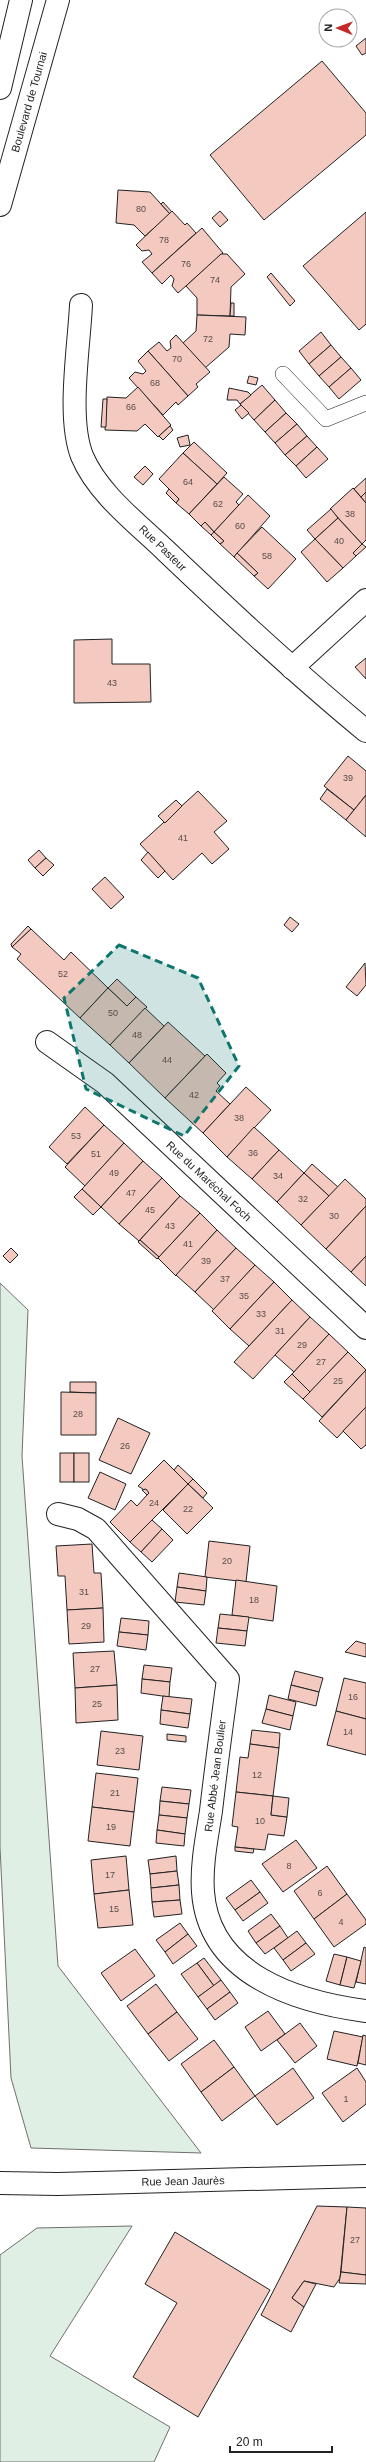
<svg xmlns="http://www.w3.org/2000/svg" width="366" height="2462" viewBox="0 0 366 2462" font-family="Arial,sans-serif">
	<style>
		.green { fill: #e0efe3; stroke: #6f6f6f }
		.building { fill: #f3c9c0; stroke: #222 }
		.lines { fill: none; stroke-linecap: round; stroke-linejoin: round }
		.service-casing { stroke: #222; stroke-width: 16 }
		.minor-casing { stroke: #222; stroke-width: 24 }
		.primary-casing { stroke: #222; stroke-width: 24 }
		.service { stroke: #fff; stroke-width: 15 }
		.minor { stroke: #fff; stroke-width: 22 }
		.primary { stroke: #fff; stroke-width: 22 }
		.marked { fill: #0f766e; fill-opacity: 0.2; stroke: #0f766e; stroke-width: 3; stroke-dasharray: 8 5; stroke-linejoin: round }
		.labels { text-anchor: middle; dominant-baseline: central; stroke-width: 3; stroke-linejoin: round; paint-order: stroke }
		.number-label { font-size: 9px; fill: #564c4a }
		.street-label { font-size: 11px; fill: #222; stroke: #fff }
	</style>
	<rect width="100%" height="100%" fill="#fff"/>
	<!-- green -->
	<g class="green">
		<path d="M0,1283L28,1310L22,1456L58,1966L201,2153L31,2148L11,2078L0,1847Z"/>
		<path d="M132,2226L50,2356L170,2427L154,2462H0V2255L37,2228Z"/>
	</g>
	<!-- building -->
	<g class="building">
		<path d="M366,38V53L362,55L356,46Z"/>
		<path d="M322,61L366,113V135L264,220L210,155Z"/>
		<path d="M118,190L150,192L170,214L145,236L134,225L116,223Z"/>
		<path d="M163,202L172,212L170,214L161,204Z"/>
		<path d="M172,211L185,225L187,223L196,233L152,273L142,262L152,254L149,250L142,251L136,245Z"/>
		<path d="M220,211L228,220L220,227L212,218Z"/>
		<path d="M366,212V324L359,330L303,266Z"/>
		<path d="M202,228L223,253L178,293L172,286L174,279L171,275L162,284L152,273Z"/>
		<path d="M221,254H227L245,274L231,287L230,316L197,315V298L186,286Z"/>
		<path d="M271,273L295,301L290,306L267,277Z"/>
		<path d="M231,303H234V316H230Z"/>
		<path d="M197,315L246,317L245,335L230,334L229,347L205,368L183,343L196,331Z"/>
		<path d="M321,332L331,345L309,364L299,351Z"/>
		<path d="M176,335L210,372L196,384L198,387L188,396L148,351L159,342L167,351L171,348L170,341Z"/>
		<path d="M331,345L341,357L319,376L309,364Z"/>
		<path d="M148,351L188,396L178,405L176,402L163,415L129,378L135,372L143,374L146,371L138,361Z"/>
		<path d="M341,357L351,368L329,387L319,376Z"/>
		<path d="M351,368L361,380L339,399L329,387Z"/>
		<path d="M249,376L258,378L256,385L247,383Z"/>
		<path d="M262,385L275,400L254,420L240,404Z"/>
		<path d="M138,387L171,425L158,437L145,424L137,431L105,430L107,397L126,398Z"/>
		<path d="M229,388L248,392L251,395L240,404L237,400H227Z"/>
		<path d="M103,399H107L106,427H101Z"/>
		<path d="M275,400L286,413L265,432L254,420Z"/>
		<path d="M241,405L249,413L242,419L235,410Z"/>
		<path d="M286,413L297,424L275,443L265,432Z"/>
		<path d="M297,424L307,436L285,455L275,443Z"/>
		<path d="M170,426L173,430L163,440L159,436Z"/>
		<path d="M188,435L190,445L180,447L177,438Z"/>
		<path d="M307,436L317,447L296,466L285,455Z"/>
		<path d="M194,442L227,473L217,484L183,453Z"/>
		<path d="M317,447L328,459L306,478L296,466Z"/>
		<path d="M183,453L217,484L189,514L176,503L179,499L159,479Z"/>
		<path d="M145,466L153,474L143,485L134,477Z"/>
		<path d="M224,477L243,494L236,502L239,505L214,532L205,522L201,526L189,514Z"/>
		<path d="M366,478V492L361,497L354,489Z"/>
		<path d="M353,488L366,503V540L362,544L330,509Z"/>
		<path d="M169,489L179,499L176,503L166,493Z"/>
		<path d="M366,492V503L361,497Z"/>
		<path d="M248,495L270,516L234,557L220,544L224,541L214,532Z"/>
		<path d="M331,509L338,518L315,539L307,530Z"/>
		<path d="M338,518L362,544L353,553L356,556L343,568L315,539Z"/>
		<path d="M205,522L214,532L211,535L201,526Z"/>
		<path d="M262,527L296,559L268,589L254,576L258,573L237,553Z"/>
		<path d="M214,532L224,541L220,544L211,535Z"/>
		<path d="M315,539L343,568L327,582L301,552Z"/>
		<path d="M362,544L366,547L356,556L353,553Z"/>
		<path d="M237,553L258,573L254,576L234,557Z"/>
		<path d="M112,639V664H150L151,702L74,703V640Z"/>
		<path d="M366,658V679L355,667Z"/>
		<path d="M348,756L366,771V795L354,810L324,786Z"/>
		<path d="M327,789L354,810L346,820L320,799Z"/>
		<path d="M198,791L227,821L214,832L229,849L212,864L202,853L173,880L140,844Z"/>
		<path d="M366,795V837L346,820Z"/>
		<path d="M176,800L182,806L165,823L158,816Z"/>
		<path d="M39,850L46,858L35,868L28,860Z"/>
		<path d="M148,852L165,871L158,878L141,860Z"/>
		<path d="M46,858L54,865L43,876L35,868Z"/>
		<path d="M105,877L124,897L111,909L92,889Z"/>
		<path d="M290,917L299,924L292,932L284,925Z"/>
		<path d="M28,926L31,929L12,947L11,944Z"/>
		<path d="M31,929L64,960L71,952L108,988L80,1018L17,959L21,954L12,947Z"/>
		<path d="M365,963L366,985L357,996L346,987Z"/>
		<path d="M117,979L136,997L127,1006L108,988Z"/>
		<path d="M108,988L127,1006L136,997L147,1007L110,1045L80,1018Z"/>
		<path d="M145,1008L164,1026L129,1063L110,1045Z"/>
		<path d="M168,1022L205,1056L165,1098L129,1063Z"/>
		<path d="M207,1054L226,1073L217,1083L220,1086L216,1091L230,1104L203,1133L165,1098Z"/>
		<path d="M246,1087L271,1110L227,1157L203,1133Z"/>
		<path d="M85,1107L104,1125L67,1164L49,1147Z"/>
		<path d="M104,1125L124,1143L85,1186L65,1167Z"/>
		<path d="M254,1127L279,1150L252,1179L227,1157Z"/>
		<path d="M124,1143L143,1161L101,1207L82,1189Z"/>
		<path d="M279,1150L304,1173L277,1202L252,1179Z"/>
		<path d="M143,1161L162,1178L119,1224L101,1207Z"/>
		<path d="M312,1164L338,1187L329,1196L304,1173Z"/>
		<path d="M304,1173L329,1196L301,1225L277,1202Z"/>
		<path d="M162,1178L180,1196L139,1241L119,1224Z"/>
		<path d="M345,1179L366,1199V1206L326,1249L301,1225Z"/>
		<path d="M82,1189L101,1207L93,1215L74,1197Z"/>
		<path d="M180,1196L200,1213L159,1257L140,1240Z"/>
		<path d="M366,1206V1256L351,1272L326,1249Z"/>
		<path d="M200,1213L217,1230L176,1276L158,1258Z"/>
		<path d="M217,1230L236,1248L195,1292L176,1275Z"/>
		<path d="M140,1240L159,1257L157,1259L138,1242Z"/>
		<path d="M11,1248L18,1255L10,1263L3,1256Z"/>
		<path d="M236,1248L255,1265L214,1310L195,1292Z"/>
		<path d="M366,1256V1286L351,1272Z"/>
		<path d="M255,1265L274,1282L230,1329L212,1311Z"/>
		<path d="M274,1282L292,1300L249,1346L230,1329Z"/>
		<path d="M292,1300L310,1317L253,1379L234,1362Z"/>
		<path d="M310,1317L329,1334L294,1372L275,1355Z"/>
		<path d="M329,1334L348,1352L310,1392L292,1374Z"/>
		<path d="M348,1352L366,1370L322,1417L303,1399Z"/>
		<path d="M366,1370V1407L337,1438L319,1421Z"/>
		<path d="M292,1374L310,1392L303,1399L284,1382Z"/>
		<path d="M70,1382H96V1393L70,1392Z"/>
		<path d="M61,1392L96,1393V1435H61Z"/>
		<path d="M366,1407V1445L361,1449L343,1431Z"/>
		<path d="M118,1418L150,1433L131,1474L99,1460Z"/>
		<rect x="60" y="1453" width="14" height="29"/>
		<rect x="74" y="1453" width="15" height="29"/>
		<path d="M164,1460L188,1484L130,1542L110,1522L131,1500L137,1506L147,1495L149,1493L138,1486Z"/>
		<path d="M178,1465L193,1479L188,1484L174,1470Z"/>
		<path d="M100,1472L126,1484L115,1510L88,1498Z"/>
		<path d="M193,1479L207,1493L203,1498L188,1484Z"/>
		<path d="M188,1484L213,1508L187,1534L163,1510Z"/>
		<path d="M146,1489L149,1493L147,1495L142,1490Z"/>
		<path d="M152,1520L162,1529L141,1552L130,1542Z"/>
		<path d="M162,1529L173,1540L152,1562L141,1552Z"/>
		<path d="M209,1541L250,1546L246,1582L205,1577Z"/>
		<path d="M92,1544L94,1573H101L103,1608L67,1610L65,1576H58L56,1546Z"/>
		<path d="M179,1573L207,1577L206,1591L177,1587Z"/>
		<path d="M236,1580L277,1586L273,1621L232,1615Z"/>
		<path d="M177,1587L206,1591L204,1605L175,1602Z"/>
		<path d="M103,1608L104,1642L69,1644L67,1610Z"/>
		<path d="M220,1614L249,1617L247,1631L218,1628Z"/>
		<path d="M121,1618L149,1621L148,1635L119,1632Z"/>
		<path d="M218,1628L247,1631L245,1646L216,1643Z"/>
		<path d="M119,1632L148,1635L146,1650L117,1646Z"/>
		<path d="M356,1641L366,1644V1657L345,1652Z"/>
		<path d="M114,1651L117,1685L75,1688L73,1653Z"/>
		<path d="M144,1665L172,1668L170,1682L142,1679Z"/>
		<path d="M295,1671L323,1678L319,1692L291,1685Z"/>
		<path d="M344,1678L366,1683V1719L336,1711Z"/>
		<path d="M142,1679L170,1682L169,1697L141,1693Z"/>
		<path d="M117,1685L118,1720L76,1723L75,1688Z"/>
		<path d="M291,1685L319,1692L316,1706L288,1699Z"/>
		<path d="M269,1695L296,1702L293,1716L266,1709Z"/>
		<path d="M163,1696L192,1699L190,1714L161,1710Z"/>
		<path d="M266,1709L293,1716L290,1730L262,1723Z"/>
		<path d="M161,1710L190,1714L188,1728L160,1724Z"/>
		<path d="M336,1711L366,1719V1755L327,1745Z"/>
		<path d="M252,1730L280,1733L279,1748L250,1744Z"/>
		<path d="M101,1731L143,1736L139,1770L97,1765Z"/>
		<path d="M167,1734L186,1736V1742L167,1740Z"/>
		<path d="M250,1744L279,1748L273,1796L236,1792L240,1757L248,1758Z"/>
		<path d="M96,1773L138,1778L134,1812L92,1807Z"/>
		<path d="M162,1787L191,1790L189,1804L160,1801Z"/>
		<path d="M236,1792L273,1796L271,1815L287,1817L284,1836L268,1834L265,1850L235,1847L238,1827L232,1826Z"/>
		<path d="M273,1796L289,1798L287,1817L271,1815Z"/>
		<path d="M160,1801L189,1804L187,1818L159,1815Z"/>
		<path d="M92,1807L134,1812L130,1846L88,1841Z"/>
		<path d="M159,1815L187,1818L185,1834L157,1830Z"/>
		<path d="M157,1830L185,1834L184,1846L156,1843Z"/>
		<path d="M296,1840L317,1868L283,1892L262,1864Z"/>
		<path d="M235,1847L254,1849L253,1853L235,1851Z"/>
		<path d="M126,1856L129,1890L94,1894L91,1860Z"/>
		<path d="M176,1856L177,1871L150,1874L148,1860Z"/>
		<path d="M327,1866L347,1894L314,1919L294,1891Z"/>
		<path d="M177,1871L179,1885L151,1888L150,1874Z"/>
		<path d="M251,1880L260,1892L235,1910L226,1898Z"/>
		<path d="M179,1885L180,1900L152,1902L151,1888Z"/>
		<path d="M129,1890L133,1925L98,1928L94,1894Z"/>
		<path d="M260,1892L268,1903L243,1921L235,1910Z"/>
		<path d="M347,1894L366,1920V1924L334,1947L314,1919Z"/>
		<path d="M180,1900L182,1914L154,1917L152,1902Z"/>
		<path d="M271,1914L280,1926L256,1943L248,1931Z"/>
		<path d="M180,1923L188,1934L165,1952L156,1940Z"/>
		<path d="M280,1926L288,1938L265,1954L256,1943Z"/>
		<path d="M297,1931L306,1943L283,1960L274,1948Z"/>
		<path d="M188,1934L197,1946L173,1964L165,1952Z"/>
		<path d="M306,1943L315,1954L291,1971L283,1960Z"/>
		<path d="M364,1947L366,1948V1984L356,1982Z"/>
		<path d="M135,1949L155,1976L121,2001L101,1973Z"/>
		<path d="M334,1954L347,1957L340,1985L326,1981Z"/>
		<path d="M347,1957L361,1961L354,1988L340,1985Z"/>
		<path d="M204,1958L221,1980L214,1986L197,1963Z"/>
		<path d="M197,1963L214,1986L198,1997L181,1974Z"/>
		<path d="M221,1980L230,1992L207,2009L198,1997Z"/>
		<path d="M156,1984L177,2012L148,2034L127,2006Z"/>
		<path d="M230,1992L238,2003L215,2020L207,2009Z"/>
		<path d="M268,2011L285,2034L261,2051L245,2027Z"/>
		<path d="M177,2012L198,2039L169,2061L148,2034Z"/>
		<path d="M300,2023L317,2046L295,2063L277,2040Z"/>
		<path d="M334,2031L363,2037L357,2066L327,2059Z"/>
		<path d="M363,2035L366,2036V2065L358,2063Z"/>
		<path d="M214,2040L234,2067L201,2092L181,2064Z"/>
		<path d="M234,2067L255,2096L222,2121L201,2092Z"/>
		<path d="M293,2068L314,2098L277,2125L255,2096Z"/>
		<path d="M357,2068L366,2082V2104L343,2122L322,2093Z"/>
		<path d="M317,2206L347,2207L340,2278L334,2287L304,2281L292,2298L304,2307L291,2332L261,2315Z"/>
		<path d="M347,2207L366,2208V2275L341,2272Z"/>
		<path d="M175,2232L270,2290L198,2417L133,2377L177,2303L145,2284Z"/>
		<path d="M341,2272L366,2275V2284L339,2283Z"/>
		<path d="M304,2281L316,2284L304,2307L292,2298Z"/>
	</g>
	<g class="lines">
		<!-- service casing -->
		<g class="service-casing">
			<path id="service" d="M283,374L326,419L366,403"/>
		</g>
		<!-- minor casing -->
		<g class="minor-casing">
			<g id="minor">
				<path d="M81,305C79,347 67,418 82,456C98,494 137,523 166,551C231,613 297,674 366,731"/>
				<path d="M292,668L366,600"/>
				<path d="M47,1042L105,1083L366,1328"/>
				<path d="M58,1514L78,1519L96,1529L228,1679C222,1723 216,1767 211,1811C207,1837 201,1865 203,1892C209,1975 297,2002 366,2011"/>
				<path d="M0,2183L58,2184L366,2176"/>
			</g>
		</g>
		<!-- primary casing -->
		<g class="primary-casing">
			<g id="primary">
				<path d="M0,88L21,0"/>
				<path d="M0,205L58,0"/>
			</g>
		</g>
		<!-- service -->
		<use href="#service" class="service"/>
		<!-- minor -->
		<use href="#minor" class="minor"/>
		<!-- primary -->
		<use href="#primary" class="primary"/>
	</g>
	<!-- marked area -->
	<path class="marked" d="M119,945L198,978L239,1066L184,1136L86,1089L64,998Z"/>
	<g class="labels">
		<!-- number labels -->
		<g class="number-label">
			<text x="141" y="209">80</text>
			<text x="164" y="240">78</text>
			<text x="186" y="264">76</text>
			<text x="215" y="280">74</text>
			<text x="208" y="339">72</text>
			<text x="177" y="359">70</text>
			<text x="155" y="383">68</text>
			<text x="131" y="407">66</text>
			<text x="188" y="482">64</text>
			<text x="218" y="504">62</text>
			<text x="350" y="514">38</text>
			<text x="240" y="526">60</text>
			<text x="339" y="541">40</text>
			<text x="267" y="556">58</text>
			<text x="112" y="683">43</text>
			<text x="348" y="778">39</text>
			<text x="183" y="838">41</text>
			<text x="63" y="974">52</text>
			<text x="113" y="1013">50</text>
			<text x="137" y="1035">48</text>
			<text x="167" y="1060">44</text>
			<text x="194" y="1095">42</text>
			<text x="239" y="1118">38</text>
			<text x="76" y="1136">53</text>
			<text x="253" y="1153">36</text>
			<text x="96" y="1154">51</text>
			<text x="114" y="1173">49</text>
			<text x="278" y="1176">34</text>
			<text x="131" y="1193">47</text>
			<text x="303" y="1199">32</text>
			<text x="150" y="1210">45</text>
			<text x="334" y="1216">30</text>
			<text x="170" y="1226">43</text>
			<text x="188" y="1244">41</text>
			<text x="206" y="1261">39</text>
			<text x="225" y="1279">37</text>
			<text x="244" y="1296">35</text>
			<text x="261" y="1314">33</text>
			<text x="280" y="1331">31</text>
			<text x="302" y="1345">29</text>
			<text x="321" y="1362">27</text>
			<text x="338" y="1381">25</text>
			<text x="78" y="1414">28</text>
			<text x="125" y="1446">26</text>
			<text x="154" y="1503">24</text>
			<text x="188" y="1509">22</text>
			<text x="227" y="1561">20</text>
			<text x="84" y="1592">31</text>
			<text x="254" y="1600">18</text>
			<text x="86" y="1626">29</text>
			<text x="95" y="1669">27</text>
			<text x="353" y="1697">16</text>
			<text x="97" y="1704">25</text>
			<text x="348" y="1732">14</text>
			<text x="120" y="1751">23</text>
			<text x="257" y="1775">12</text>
			<text x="115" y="1793">21</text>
			<text x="260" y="1821">10</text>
			<text x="111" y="1827">19</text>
			<text x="289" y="1866">8</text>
			<text x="110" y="1875">17</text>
			<text x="320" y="1893">6</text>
			<text x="114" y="1909">15</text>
			<text x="341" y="1922">4</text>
			<text x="346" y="2099">1</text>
			<text x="355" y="2240">27</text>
		</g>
		<!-- street labels -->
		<g class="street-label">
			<text transform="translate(29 102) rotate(-74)">Boulevard de Tournai</text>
			<text transform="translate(163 548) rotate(44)">Rue Pasteur</text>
			<text transform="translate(209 1181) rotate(43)">Rue du Maréchal Foch</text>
			<text transform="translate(215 1776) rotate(-83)">Rue Abbé Jean Boulier</text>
			<text transform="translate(183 2181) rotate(-1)">Rue Jean Jaurès</text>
		</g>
	</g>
	<!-- north arrow -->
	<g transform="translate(338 28) rotate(271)"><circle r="19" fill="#ffffff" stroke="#a7a7a7"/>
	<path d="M0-3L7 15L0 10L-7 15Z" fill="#c62828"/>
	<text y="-6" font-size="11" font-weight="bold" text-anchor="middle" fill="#222222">N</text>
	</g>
	<!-- scale -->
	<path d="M230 2446v6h102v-6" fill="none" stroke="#222222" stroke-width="2"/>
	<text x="236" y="2446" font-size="12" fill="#222222" stroke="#ffffff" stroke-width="3" paint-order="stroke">20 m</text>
</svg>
